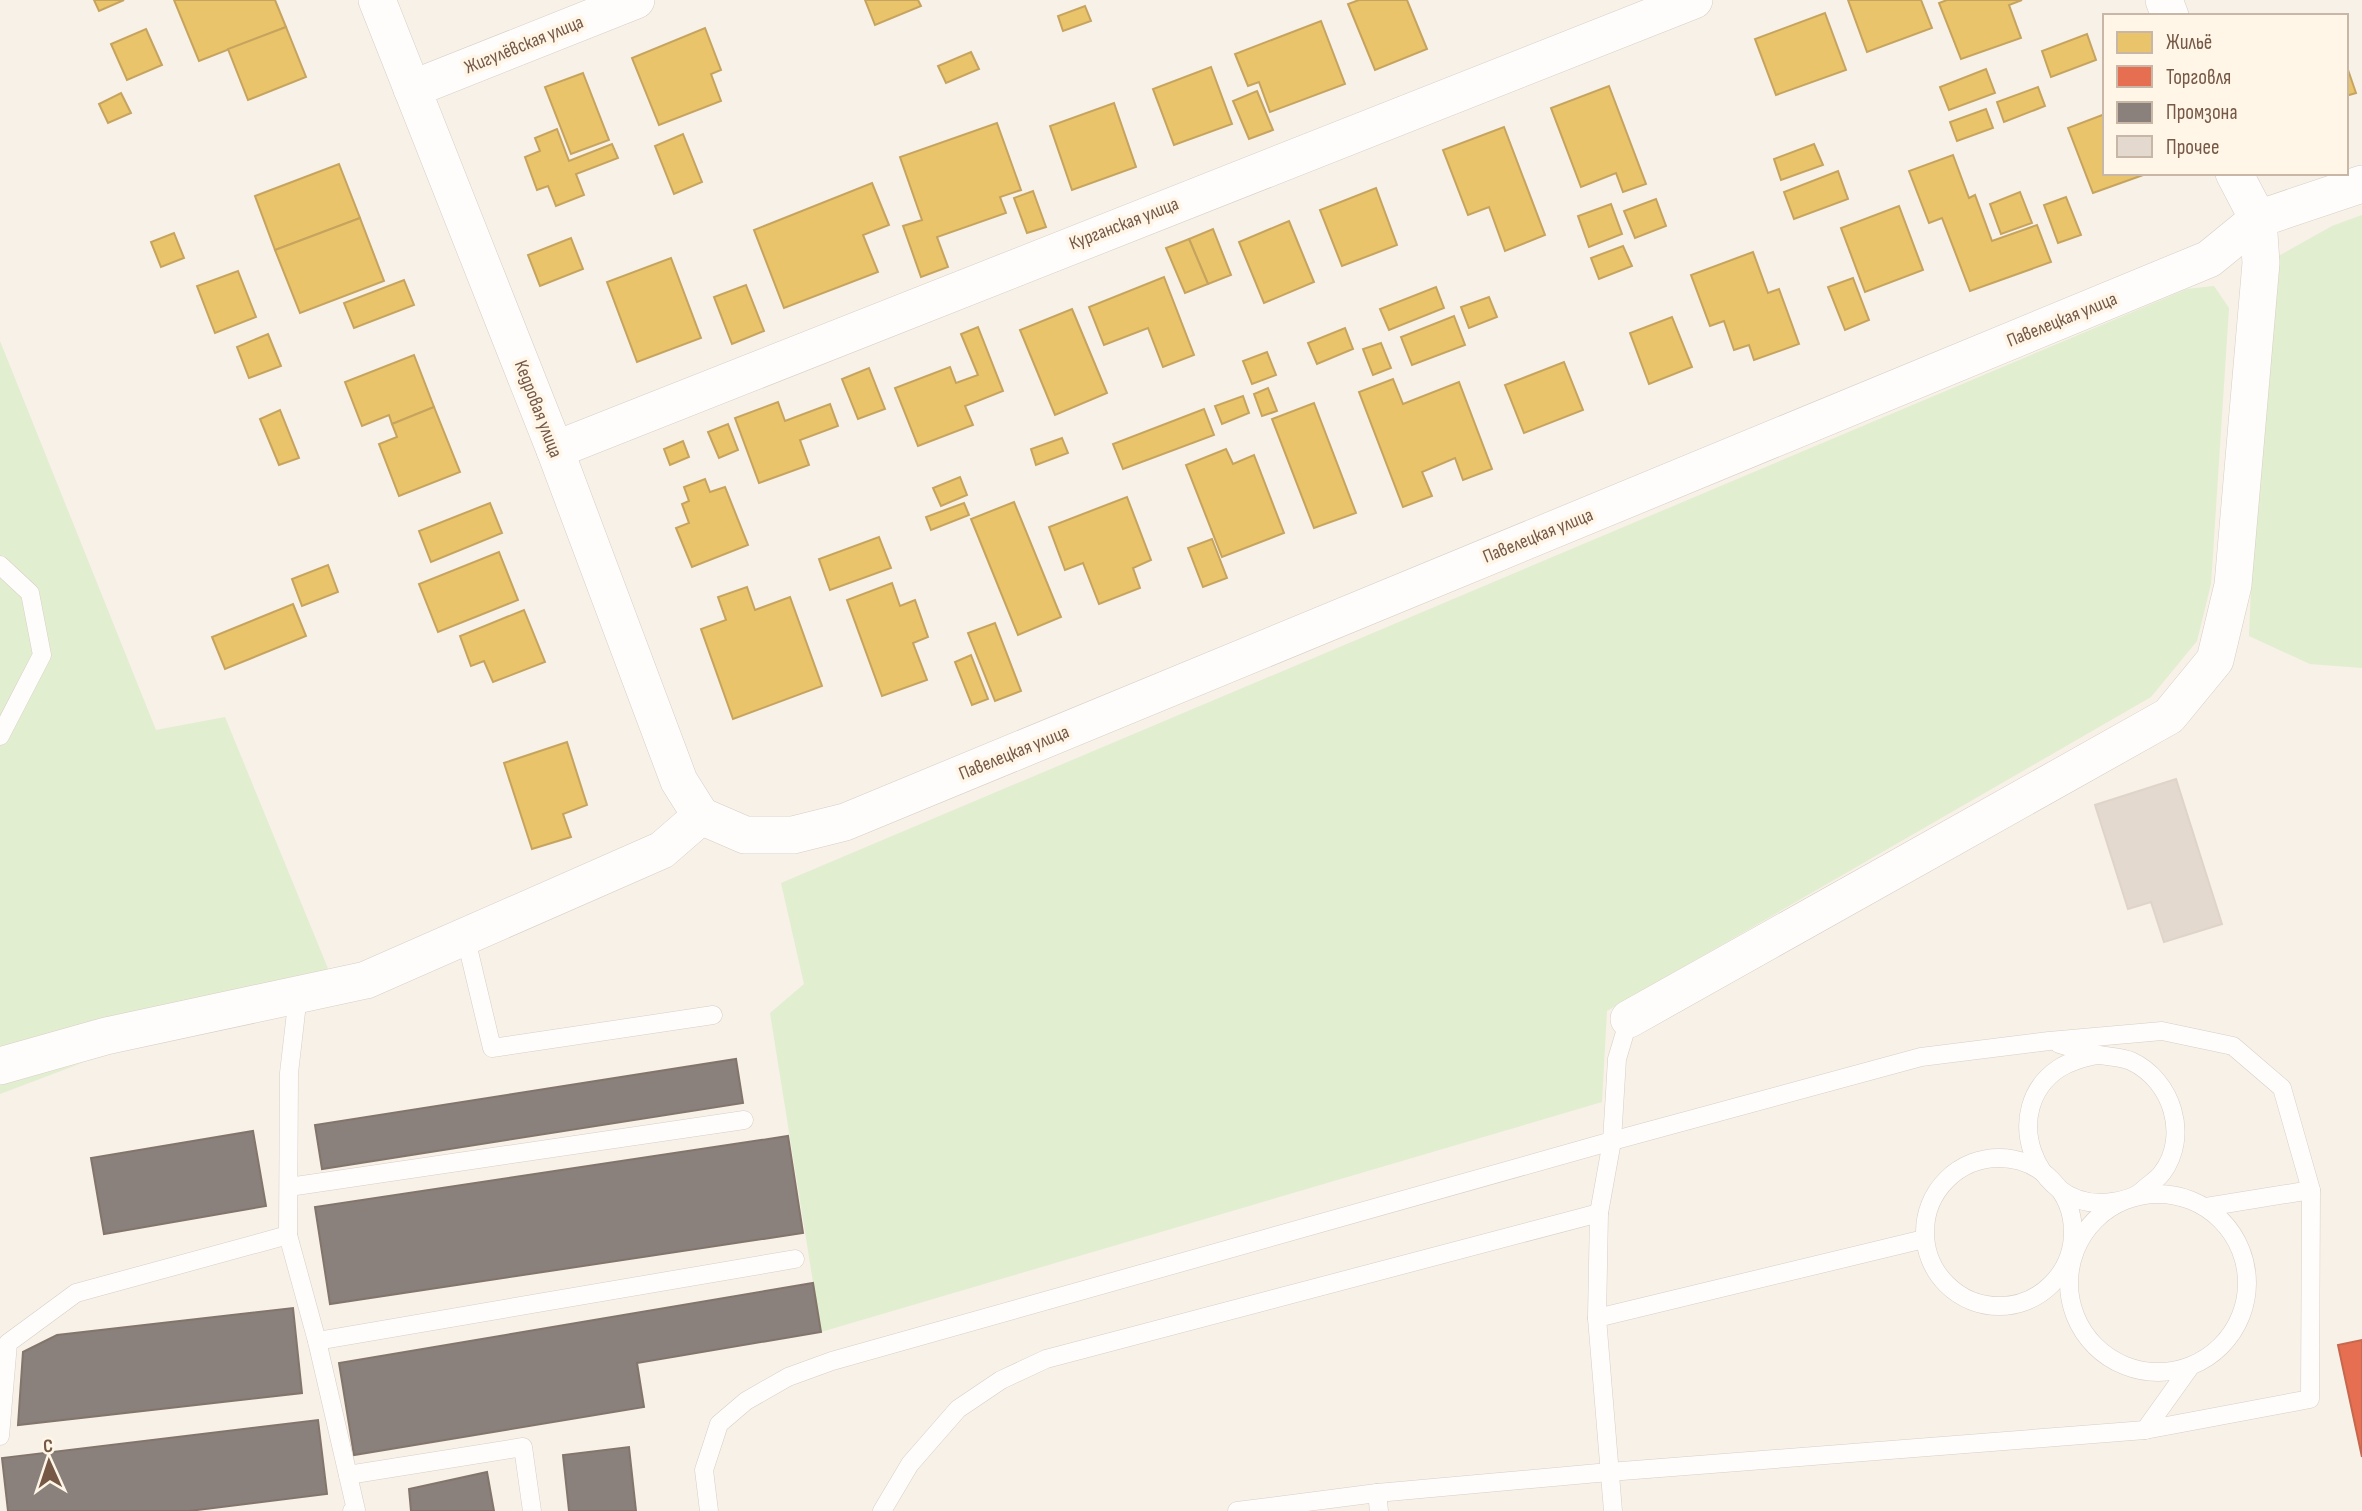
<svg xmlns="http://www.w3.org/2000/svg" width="2362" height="1511" viewBox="0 0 2362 1511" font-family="'Sofia Sans Condensed',sans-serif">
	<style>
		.green { fill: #e2eed0 }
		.homes { fill: #e9c46a; stroke: #c6a45f; stroke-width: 2 }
		.shops { fill: #e76f51; stroke: #c5684e; stroke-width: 2 }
		.industry { fill: #8a817c; stroke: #84756c; stroke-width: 2 }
		.building { fill: #e4d9ce; stroke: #e0d4c9; stroke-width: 2 }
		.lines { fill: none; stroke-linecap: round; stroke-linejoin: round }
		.lane-casing { stroke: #d8cec5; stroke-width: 19 }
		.street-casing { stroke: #d8cec5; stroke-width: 38 }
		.lane { stroke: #fefdfb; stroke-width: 18 }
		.street { stroke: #fefdfb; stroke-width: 37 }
		.labels { text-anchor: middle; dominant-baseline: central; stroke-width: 7; stroke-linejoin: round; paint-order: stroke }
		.street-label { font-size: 19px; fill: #765846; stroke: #fff6e7 }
	</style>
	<rect width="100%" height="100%" fill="#f7f1e7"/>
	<!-- green -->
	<g class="green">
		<path d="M2362,215V668L2310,664L2249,636L2263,307L2275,258L2332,226Z"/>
		<path d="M2214,286L2229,308L2211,584L2197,641L2151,697L1607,1011L1602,1102L821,1332L770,1013L804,984L781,883L2187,289Z"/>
		<path d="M0,341L156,730L225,717L329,971L106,1017L0,1047Z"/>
		<path d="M82,1063L0,1094V1085Z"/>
	</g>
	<!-- homes -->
	<g class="homes">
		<path d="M94,0H124L99,11Z"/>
		<path d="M174,0H275L286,27L199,61Z"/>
		<path d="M865,0H918L921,6L875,25Z"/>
		<path d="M1359,0H1407L1427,49L1375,70L1348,4Z"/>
		<path d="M1848,0H1921L1932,28L1867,52Z"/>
		<path d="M1947,0H2022L2009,5L2021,38L1961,59L1939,3Z"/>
		<path d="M1085,6L1091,21L1063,31L1058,16Z"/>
		<path d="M1825,13L1846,70L1776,95L1755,39Z"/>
		<path d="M1321,21L1345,84L1270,112L1259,82L1248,86L1235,54Z"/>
		<path d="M286,27L306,77L248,100L228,49Z"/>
		<path d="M705,28L721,70L711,74L721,101L659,125L632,58Z"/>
		<path d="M146,29L162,65L127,80L111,44Z"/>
		<path d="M2087,34L2096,60L2051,77L2042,51Z"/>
		<path d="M971,52L979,69L946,83L938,66Z"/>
		<path d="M2346,64L2356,93L2346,96Z"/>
		<path d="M1211,67L1232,124L1174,145L1153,89Z"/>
		<path d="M1986,69L1995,93L1949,110L1940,87Z"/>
		<path d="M583,73L609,140L571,154L545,87Z"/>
		<path d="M1609,86L1646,184L1623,192L1616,173L1581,187L1551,108Z"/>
		<path d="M2038,87L2045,106L2004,122L1997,102Z"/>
		<path d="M1257,91L1273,130L1249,139L1233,101Z"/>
		<path d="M121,93L131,113L108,123L99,104Z"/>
		<path d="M1114,103L1136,167L1072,190L1050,126Z"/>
		<path d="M1986,109L1993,128L1957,141L1950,122Z"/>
		<path d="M2105,114V173L2146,174L2093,193L2068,128Z"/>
		<path d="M997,123L1021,190L1000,197L1006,213L937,237L948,267L921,277L903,226L922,220L900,157Z"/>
		<path d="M1504,127L1545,235L1505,251L1489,207L1468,215L1443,150Z"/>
		<path d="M557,129L569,161L612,144L618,158L576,174L584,195L556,206L548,186L537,190L525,157L540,151L535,138Z"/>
		<path d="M683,134L702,182L674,194L655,146Z"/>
		<path d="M1814,144L1823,165L1781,180L1774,159Z"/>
		<path d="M1953,155L1969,198L1975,195L1992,241L2037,225L2051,262L1970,291L1942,218L1929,223L1909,171Z"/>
		<path d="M339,164L360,218L275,250L255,196Z"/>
		<path d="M1838,171L1848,199L1794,219L1784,192Z"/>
		<path d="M872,183L889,225L863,235L878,272L784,308L754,230Z"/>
		<path d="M1376,188L1397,245L1342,266L1320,210Z"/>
		<path d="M1033,191L1046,227L1027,233L1014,198Z"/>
		<path d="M2020,192L2032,223L2001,234L1990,204Z"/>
		<path d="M2066,197L2081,235L2058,243L2044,205Z"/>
		<path d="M1656,199L1666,226L1635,238L1624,211Z"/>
		<path d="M1611,204L1622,234L1589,247L1578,216Z"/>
		<path d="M1899,206L1923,270L1865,292L1841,228Z"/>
		<path d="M360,218L384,281L300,313L275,250Z"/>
		<path d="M1289,221L1314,282L1264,303L1239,242Z"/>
		<path d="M1213,229L1231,275L1208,284L1189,239Z"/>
		<path d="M174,233L184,258L161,267L151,242Z"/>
		<path d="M571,238L583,269L540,286L528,255Z"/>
		<path d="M1189,239L1208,284L1185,293L1166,248Z"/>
		<path d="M1623,246L1632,266L1599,279L1591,258Z"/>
		<path d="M1753,252L1768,293L1779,289L1799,344L1754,360L1749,345L1734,350L1724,321L1710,326L1691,275Z"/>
		<path d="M671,258L701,338L637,362L607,282Z"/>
		<path d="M238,271L256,317L215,333L197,286Z"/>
		<path d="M1164,277L1194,355L1163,367L1148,328L1104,345L1089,307Z"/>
		<path d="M1853,278L1869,320L1845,330L1828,287Z"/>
		<path d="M404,280L414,305L354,328L344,303Z"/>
		<path d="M746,285L764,331L732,344L714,297Z"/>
		<path d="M1436,287L1444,308L1389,330L1380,309Z"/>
		<path d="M1489,297L1497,317L1469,328L1461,307Z"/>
		<path d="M1072,309L1107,393L1055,415L1020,330Z"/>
		<path d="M1454,316L1465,345L1412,365L1401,337Z"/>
		<path d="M1672,317L1692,367L1649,384L1630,333Z"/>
		<path d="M978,327L1003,391L965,406L973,425L918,446L895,388L950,367L956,383L978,375L961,334Z"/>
		<path d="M1345,328L1353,349L1317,364L1308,343Z"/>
		<path d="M268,334L281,366L249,378L237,347Z"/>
		<path d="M1381,343L1391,368L1373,375L1363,349Z"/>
		<path d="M1267,352L1276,375L1252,384L1243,361Z"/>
		<path d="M414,355L434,407L392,424L389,415L362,426L345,382Z"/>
		<path d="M1564,362L1583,410L1524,433L1505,385Z"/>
		<path d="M869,368L885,409L858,419L842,379Z"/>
		<path d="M1393,379L1403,404L1459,382L1492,469L1463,480L1455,458L1422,472L1432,496L1403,507L1359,392Z"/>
		<path d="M1268,388L1277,411L1262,416L1254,394Z"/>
		<path d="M1243,396L1249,413L1222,424L1215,406Z"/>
		<path d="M778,402L785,421L830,404L838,426L800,440L809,465L759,483L735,418Z"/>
		<path d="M1314,403L1356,513L1314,528L1272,419Z"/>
		<path d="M434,407L460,472L399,496L379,444L397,437L392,424Z"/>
		<path d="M1204,409L1214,435L1123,469L1113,444Z"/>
		<path d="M280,410L299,458L279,465L260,419Z"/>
		<path d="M728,424L738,450L719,458L708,432Z"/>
		<path d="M1062,438L1068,453L1036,465L1031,449Z"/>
		<path d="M683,441L689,457L670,465L664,449Z"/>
		<path d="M1226,449L1233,464L1254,455L1284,533L1222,557L1186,465Z"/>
		<path d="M960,477L967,495L941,506L933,488Z"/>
		<path d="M705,479L710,492L725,487L748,545L692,567L676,528L689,523L682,504L689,501L684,487Z"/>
		<path d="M1127,497L1151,560L1133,568L1140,588L1099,604L1083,563L1065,570L1049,527Z"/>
		<path d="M1014,502L1061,617L1018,635L971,519Z"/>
		<path d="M490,503L502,533L431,562L419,531Z"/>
		<path d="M964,503L969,515L931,530L926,517Z"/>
		<path d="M879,537L891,568L830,590L819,559Z"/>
		<path d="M1212,539L1227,578L1203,587L1188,548Z"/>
		<path d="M499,552L518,600L438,632L419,584Z"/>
		<path d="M328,565L338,592L302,606L292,579Z"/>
		<path d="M892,583L900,606L915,600L928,637L913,643L927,680L882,696L847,600Z"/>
		<path d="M747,587L755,610L790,597L822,686L733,719L701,629L726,620L718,597Z"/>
		<path d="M293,604L306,636L225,669L212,637Z"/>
		<path d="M524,610L545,662L493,682L484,661L471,666L460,636Z"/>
		<path d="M995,623L1021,691L995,701L968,633Z"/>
		<path d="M971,655L988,699L972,705L955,662Z"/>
		<path d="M567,742L587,805L563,814L571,837L532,849L504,763Z"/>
	</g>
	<!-- shops -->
	<path class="shops" d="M2362,1340V1457L2338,1345Z"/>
	<!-- industry -->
	<g class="industry">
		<path d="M736,1059L743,1103L322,1169L315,1125Z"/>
		<path d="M253,1131L266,1206L104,1234L91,1158Z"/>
		<path d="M788,1136L803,1233L330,1304L315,1207Z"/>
		<path d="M813,1283L821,1332L637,1363L644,1407L354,1455L339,1363Z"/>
		<path d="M293,1308L302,1393L18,1425L23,1352L57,1335Z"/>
		<path d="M318,1420L327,1494L189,1511H8L2,1458Z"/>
		<path d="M629,1447L636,1511H569L563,1455Z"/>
		<path d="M487,1472L494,1511H411L409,1489Z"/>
	</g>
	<!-- building -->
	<path class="building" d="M2176,779L2222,924L2164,942L2151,902L2128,909L2095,805Z"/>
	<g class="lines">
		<!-- lane casing -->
		<g class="lane-casing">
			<g id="lane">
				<path d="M0,565L30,593L42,655L0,736"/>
				<path d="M465,935L492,1048L713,1015"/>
				<path d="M298,995L289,1073L288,1235L317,1341L356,1510L352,1511"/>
				<path d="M2059,1044C2072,1048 2086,1052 2100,1055C2110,1057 2122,1057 2131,1061C2172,1080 2190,1136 2162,1173C2157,1180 2148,1185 2142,1191C2131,1200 2116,1202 2102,1203C2033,1204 2000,1109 2058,1069C2070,1061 2083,1058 2097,1055"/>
				<circle cx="1999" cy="1232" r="74"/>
				<path d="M289,1187L744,1120"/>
				<circle cx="2158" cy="1283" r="89"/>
				<path d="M2206,1207L2311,1190"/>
				<path d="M1597,1318L1924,1239"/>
				<path d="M317,1341L795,1259"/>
				<path d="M2145,1430L2190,1367"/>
				<path d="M0,1436L8,1343L76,1293L288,1235"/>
				<path d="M348,1475L523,1447L532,1511"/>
				<path d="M1377,1493L1379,1511"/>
				<path d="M709,1511L704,1470L719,1424L746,1401L788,1377L832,1361L1612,1141L1921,1057L2049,1041L2162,1031L2233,1046L2282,1088L2311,1190L2310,1399L2145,1430L1609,1472L1377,1493L1237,1511"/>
				<path d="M882,1511L910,1464L958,1409L1001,1380L1046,1359L1599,1213"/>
				<path d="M1613,1511L1597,1318L1599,1213L1612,1141L1617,1059L1629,1019"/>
			</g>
		</g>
		<!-- street casing -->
		<g class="street-casing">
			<g id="street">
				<path d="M377,0L555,450L679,781L701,816"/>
				<path d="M2164,0L2170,16"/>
				<path d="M412,89L636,0"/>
				<path d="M555,450L1694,0"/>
				<path d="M701,816L745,835H793L845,822L2209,259L2258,219L2362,184"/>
				<path d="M1629,1019L2169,716L2215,660L2233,585L2261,263L2258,219L2234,173"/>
				<path d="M0,1066L106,1036L366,980L662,850L701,816"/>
			</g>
		</g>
		<!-- lane -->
		<use href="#lane" class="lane"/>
		<!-- street -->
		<use href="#street" class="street"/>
	</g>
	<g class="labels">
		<!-- street labels -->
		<g class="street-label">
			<text transform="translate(524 45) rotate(-22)">Жигулёвская улица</text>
			<text transform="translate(1124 224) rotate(-21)">Курганская улица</text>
			<text transform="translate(2062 320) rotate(-22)">Павелецкая улица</text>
			<text transform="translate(538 409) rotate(69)">Кедровая улица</text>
			<text transform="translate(1538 536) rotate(-22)">Павелецкая улица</text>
			<text transform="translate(1014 753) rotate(-22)">Павелецкая улица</text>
		</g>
	</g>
	<!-- legend -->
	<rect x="2103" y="14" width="245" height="161" fill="#fff6e7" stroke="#c8b7a7" stroke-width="2"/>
	<rect x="2117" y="32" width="35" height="21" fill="#e9c46a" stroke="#c8b7a7" stroke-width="2"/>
	<text x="2166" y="49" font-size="21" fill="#765846">Жильё</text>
	<rect x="2117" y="66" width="35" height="21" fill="#e76f51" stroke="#c8b7a7" stroke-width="2"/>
	<text x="2166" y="84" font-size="21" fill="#765846">Торговля</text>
	<rect x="2117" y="102" width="35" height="21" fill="#8a817c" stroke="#c8b7a7" stroke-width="2"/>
	<text x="2166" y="119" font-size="21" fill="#765846">Промзона</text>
	<rect x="2117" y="136" width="35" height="21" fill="#e4d9ce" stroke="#c8b7a7" stroke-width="2"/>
	<text x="2166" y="154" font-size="21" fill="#765846">Прочее</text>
	<!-- north arrow -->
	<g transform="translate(49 1462) rotate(357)" stroke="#fff6e7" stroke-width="5" paint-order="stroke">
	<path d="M0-5L12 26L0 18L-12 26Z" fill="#765846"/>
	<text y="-10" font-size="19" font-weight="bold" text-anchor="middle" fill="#765846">С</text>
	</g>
</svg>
